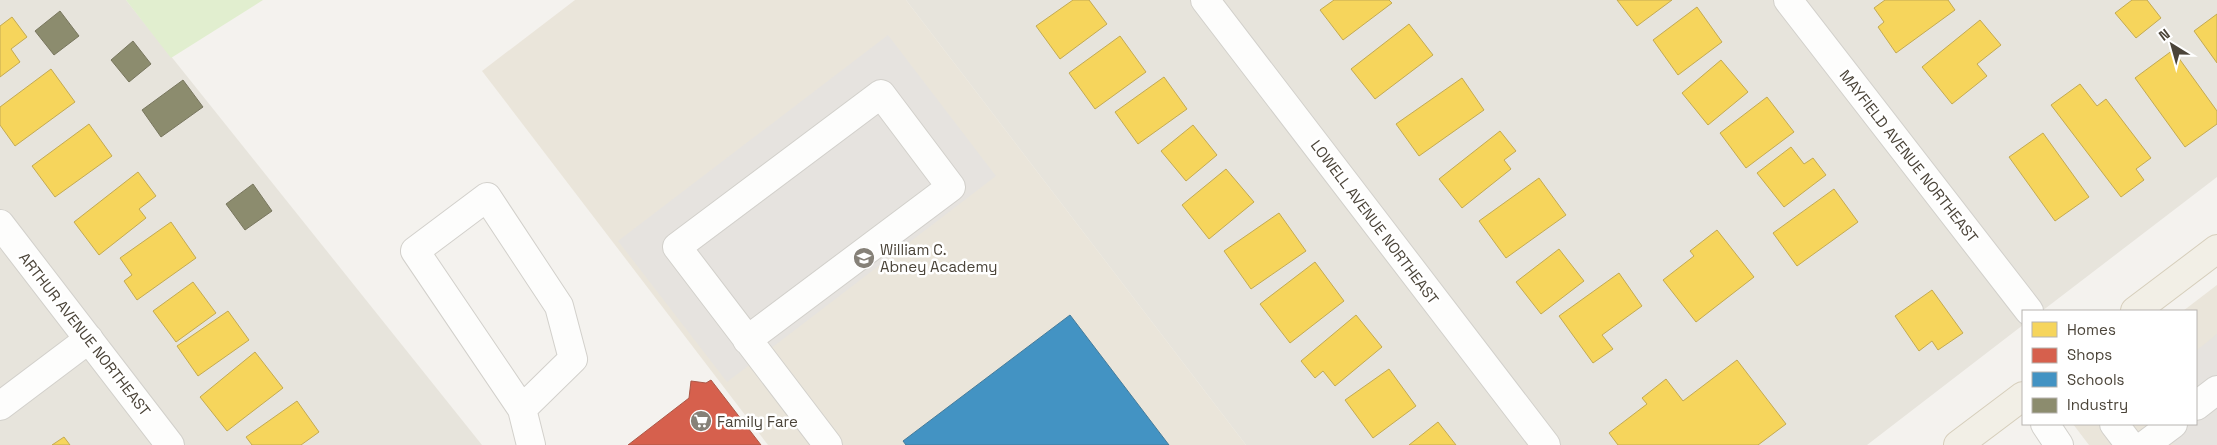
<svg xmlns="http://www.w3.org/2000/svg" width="2217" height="445" viewBox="0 0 2217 445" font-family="'Space Grotesk',sans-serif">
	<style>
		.residential { fill: #e7e4dc }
		.education { fill: #eae5da }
		.green { fill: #e1eecf }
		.parking { fill: #e6e3df }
		.homes { fill: #f6d55c; stroke: #c3aa52 }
		.shops { fill: #d6604d; stroke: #ac5847 }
		.schools { fill: #4393c3; stroke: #457b9a }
		.industry { fill: #8c8c6e; stroke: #78765e }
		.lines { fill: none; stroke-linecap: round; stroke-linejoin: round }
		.minor-casing { stroke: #d2d0cb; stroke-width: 30 }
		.major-casing { stroke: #d6cebb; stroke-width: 30 }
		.minor { stroke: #fdfdfc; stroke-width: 28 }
		.major { stroke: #f2efe6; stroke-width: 28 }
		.labels { text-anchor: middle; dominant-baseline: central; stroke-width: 5; stroke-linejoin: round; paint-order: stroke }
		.street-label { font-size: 15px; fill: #4b4439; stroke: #fff }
		.poi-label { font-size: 15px; fill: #4b4439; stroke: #fff; text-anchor: start }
	</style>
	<rect width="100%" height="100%" fill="#f4f2ee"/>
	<!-- residential -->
	<g class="residential">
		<path d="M0,0H126L482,445H0Z"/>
		<path d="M906,0H2217V177L2042,311H2023V325L1867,445H1246Z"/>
	</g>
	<!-- education -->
	<g class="education">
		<path d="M575,0H906L1246,445H768L482,71Z"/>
		<path d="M2217,285V445H2089L2073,424H2196V311H2183Z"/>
	</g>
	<!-- green -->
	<path class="green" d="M126,0H263L171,58Z"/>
	<!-- parking -->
	<g class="parking">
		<path d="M888,35L996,176L727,382L618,241Z"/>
		<path d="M2217,334V445H2175L2159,424H2196V351Z"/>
	</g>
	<!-- homes -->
	<g class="homes">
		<path d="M1073,0H1089L1107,24L1060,59L1036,26Z"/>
		<path d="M1334,0H1389L1392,3L1343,40L1320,10Z"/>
		<path d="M1617,0H1672L1637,26Z"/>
		<path d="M1885,0H1948L1955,10L1896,53L1878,27L1884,22L1874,8Z"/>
		<path d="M2132,0H2147L2161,18L2136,38L2115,13Z"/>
		<path d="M1697,7L1722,42L1678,75L1653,40Z"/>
		<path d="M2217,14V63L2194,31Z"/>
		<path d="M12,17L27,37L11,49L20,62L0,77V26Z"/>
		<path d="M1980,20L2001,45L1977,64L1987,76L1952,104L1922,67Z"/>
		<path d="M1409,24L1433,55L1375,99L1351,69Z"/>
		<path d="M1120,36L1146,72L1095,109L1069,73Z"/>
		<path d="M2173,50L2217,111V124L2185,147L2135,78Z"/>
		<path d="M1721,60L1748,92L1708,125L1682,93Z"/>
		<path d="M51,69L75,102L15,146L0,125V107Z"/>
		<path d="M1164,77L1187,109L1138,144L1115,112Z"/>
		<path d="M1462,78L1484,110L1419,156L1396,124Z"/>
		<path d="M2080,84L2097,106L2106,99L2151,158L2136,169L2144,180L2121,197L2051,105Z"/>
		<path d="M1767,97L1794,132L1746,168L1720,133Z"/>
		<path d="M89,124L112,156L55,197L32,166Z"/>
		<path d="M1193,125L1217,155L1186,181L1161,151Z"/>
		<path d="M1500,131L1516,151L1504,160L1511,169L1462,208L1439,179Z"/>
		<path d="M2043,133L2089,197L2055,221L2009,157Z"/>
		<path d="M1791,147L1804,164L1813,158L1826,175L1784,207L1757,173Z"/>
		<path d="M1226,169L1254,202L1209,239L1182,205Z"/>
		<path d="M138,172L156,196L139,209L146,218L99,255L74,222Z"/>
		<path d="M1539,178L1566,215L1506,258L1479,221Z"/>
		<path d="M1834,189L1858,222L1797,266L1773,233Z"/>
		<path d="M1279,213L1306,251L1251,289L1224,251Z"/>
		<path d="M171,222L196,258L137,300L124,281L132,275L120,258Z"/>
		<path d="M1717,230L1754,277L1696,322L1663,280L1694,256L1690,251Z"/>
		<path d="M1559,249L1584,281L1541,314L1516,282Z"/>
		<path d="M1315,262L1344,301L1290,343L1260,304Z"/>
		<path d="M1619,273L1642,306L1602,335L1613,349L1593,363L1559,316Z"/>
		<path d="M193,282L216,313L176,342L153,311Z"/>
		<path d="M1932,290L1963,333L1938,350L1932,341L1919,351L1895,316Z"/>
		<path d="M228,311L249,340L198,376L177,346Z"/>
		<path d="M1356,315L1382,347L1335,386L1323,371L1315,378L1301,361Z"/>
		<path d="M255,352L283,388L227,431L200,397Z"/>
		<path d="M1737,360L1786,424L1758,445H1618L1609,433L1647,404L1642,398L1666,379L1683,401Z"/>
		<path d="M1389,369L1416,406L1373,438L1345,400Z"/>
		<path d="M297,401L319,432L301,445H252L246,437Z"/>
		<path d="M1438,422L1456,445H1409Z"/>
		<path d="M64,437L70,445H52Z"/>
	</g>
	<!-- shops -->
	<path class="shops" d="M711,380L761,445H628L689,398L691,381L706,383Z"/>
	<!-- schools -->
	<path class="schools" d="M1070,315L1169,445H906L903,441Z"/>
	<!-- industry -->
	<g class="industry">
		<path d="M60,11L79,36L54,55L35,31Z"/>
		<path d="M133,41L151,64L129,82L111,60Z"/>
		<path d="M183,80L203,107L161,137L142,110Z"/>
		<path d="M253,184L272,211L245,230L226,204Z"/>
	</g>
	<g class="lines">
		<!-- minor casing -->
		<g class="minor-casing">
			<g id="minor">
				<path d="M1205,0L1546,445"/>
				<path d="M1788,0L2029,311"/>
				<path d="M0,224L170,445"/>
				<path d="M747,340L951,187L881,94L677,247L828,445"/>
				<path d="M0,406L89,339"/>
				<path d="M2196,406L2217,390"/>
				<path d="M522,409L573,359L559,306L487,197L415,251L522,409L531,445"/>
				<path d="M2045,424L2059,445"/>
				<path d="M2114,424L2130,445"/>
				<path d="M2145,445L2173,424"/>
			</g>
		</g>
		<!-- major casing -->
		<g class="major-casing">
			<g id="major">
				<path d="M2135,311L2217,249"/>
				<path d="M1958,445L2023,396"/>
			</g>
		</g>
		<!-- minor -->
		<use href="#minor" class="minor"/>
		<!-- major -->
		<use href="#major" class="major"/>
	</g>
	<!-- icons -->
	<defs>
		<g id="school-disc" transform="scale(1.125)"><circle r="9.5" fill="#868178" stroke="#fff"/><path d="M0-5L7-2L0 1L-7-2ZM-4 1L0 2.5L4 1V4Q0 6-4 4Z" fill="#fff"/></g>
		<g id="supermarket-disc" transform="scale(1.125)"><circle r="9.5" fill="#868178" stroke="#fff"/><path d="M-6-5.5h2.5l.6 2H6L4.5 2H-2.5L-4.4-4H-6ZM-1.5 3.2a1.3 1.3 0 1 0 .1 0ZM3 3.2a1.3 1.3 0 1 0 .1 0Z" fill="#fff"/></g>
	</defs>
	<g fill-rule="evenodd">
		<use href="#school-disc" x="864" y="258"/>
		<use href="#supermarket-disc" x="701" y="421"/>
	</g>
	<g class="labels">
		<!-- street labels -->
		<g class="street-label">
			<text transform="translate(1909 156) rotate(52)">MAYFIELD AVENUE NORTHEAST</text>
			<text transform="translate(1375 222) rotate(53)">LOWELL AVENUE NORTHEAST</text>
			<text transform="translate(85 334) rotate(52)">ARTHUR AVENUE NORTHEAST</text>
		</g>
		<!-- poi labels -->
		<g class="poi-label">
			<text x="880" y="249">William C.<tspan x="880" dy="17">Abney Academy</tspan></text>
			<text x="717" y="421">Family Fare</text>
		</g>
	</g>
	<!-- legend -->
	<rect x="2022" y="310" width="175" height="115" fill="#ffffff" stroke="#b7b4b0"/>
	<rect x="2032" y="322" width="25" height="15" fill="#f6d55c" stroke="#b7b4b0"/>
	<text x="2067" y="335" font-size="15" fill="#4b4439">Homes</text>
	<rect x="2032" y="348" width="25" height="15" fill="#d6604d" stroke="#b7b4b0"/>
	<text x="2067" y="360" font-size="15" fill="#4b4439">Shops</text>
	<rect x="2032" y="372" width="25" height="15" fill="#4393c3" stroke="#b7b4b0"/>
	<text x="2067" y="385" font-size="15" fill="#4b4439">Schools</text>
	<rect x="2032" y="398" width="25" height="15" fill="#8c8c6e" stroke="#b7b4b0"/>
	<text x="2067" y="410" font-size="15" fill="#4b4439">Industry</text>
	<!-- north arrow -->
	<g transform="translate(2172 45) rotate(323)" stroke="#ffffff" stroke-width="4" paint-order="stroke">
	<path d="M0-4L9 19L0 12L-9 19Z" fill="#4b4439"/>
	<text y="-8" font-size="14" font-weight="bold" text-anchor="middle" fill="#4b4439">N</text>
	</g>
</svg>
